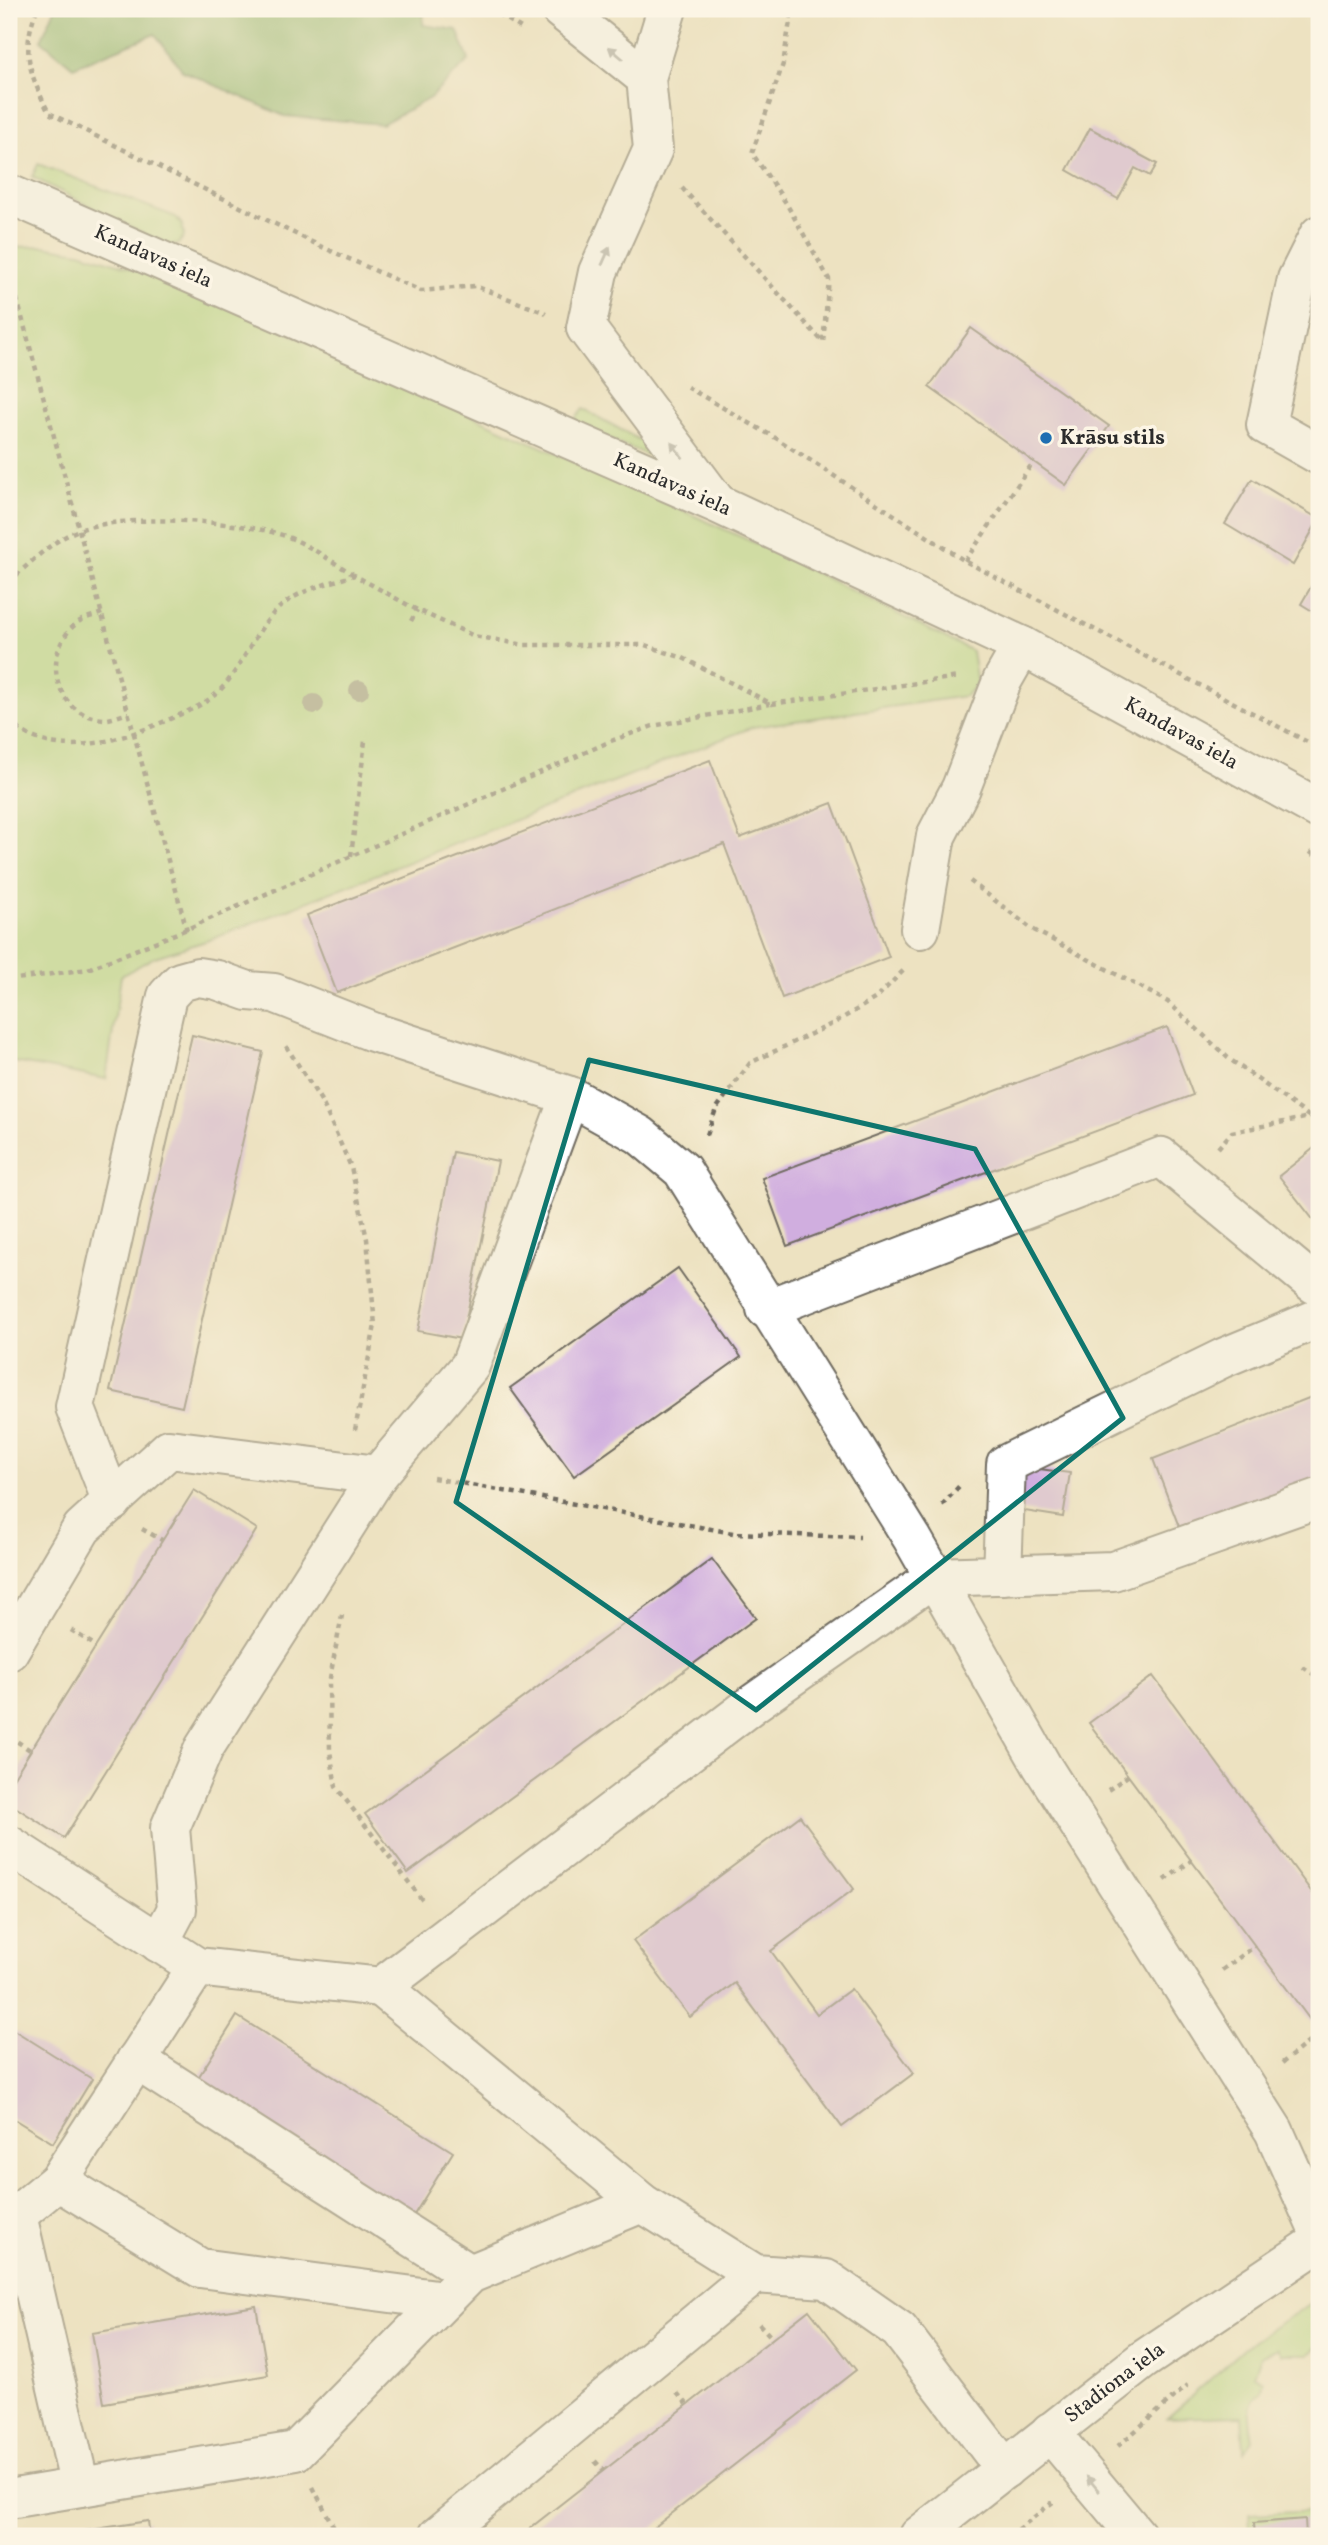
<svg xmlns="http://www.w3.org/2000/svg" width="1328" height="2545" viewBox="0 0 1328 2545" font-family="Vollkorn,serif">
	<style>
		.green { fill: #aed57f; stroke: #6c8055; stroke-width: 2 }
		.forest { fill: #8ab66e; stroke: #5a704c; stroke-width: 2 }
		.building { fill: #d0aedf }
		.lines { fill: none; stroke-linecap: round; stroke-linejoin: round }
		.minor-casing { stroke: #6f6b60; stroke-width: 42 }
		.path { stroke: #6f6b60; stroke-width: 4.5; stroke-dasharray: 5 5; stroke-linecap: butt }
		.minor { stroke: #fff; stroke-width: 38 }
		.tree { fill: #94957a }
		.oneway { fill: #a0a0a0 }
		.marked { fill: none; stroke: #0f766e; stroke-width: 5; stroke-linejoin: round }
		.poi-dot { fill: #1f6fb2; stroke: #fcf5e5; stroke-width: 2.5 }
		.labels { text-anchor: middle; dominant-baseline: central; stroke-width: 7; stroke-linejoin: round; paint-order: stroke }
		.street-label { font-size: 21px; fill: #2b2b2b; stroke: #fcf5e5 }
		.poi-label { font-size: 21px; font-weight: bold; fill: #2b2b2b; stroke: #fcf5e5; text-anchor: start }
	</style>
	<rect width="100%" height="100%" fill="#fcf5e5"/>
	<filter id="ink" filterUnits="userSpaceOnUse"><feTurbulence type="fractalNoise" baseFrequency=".0143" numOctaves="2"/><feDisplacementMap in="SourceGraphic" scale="14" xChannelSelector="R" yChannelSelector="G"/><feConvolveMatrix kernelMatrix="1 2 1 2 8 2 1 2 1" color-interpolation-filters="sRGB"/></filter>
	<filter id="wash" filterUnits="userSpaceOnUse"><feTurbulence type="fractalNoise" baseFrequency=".00686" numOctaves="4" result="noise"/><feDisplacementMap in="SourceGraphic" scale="28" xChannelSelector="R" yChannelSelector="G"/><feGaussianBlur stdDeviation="1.57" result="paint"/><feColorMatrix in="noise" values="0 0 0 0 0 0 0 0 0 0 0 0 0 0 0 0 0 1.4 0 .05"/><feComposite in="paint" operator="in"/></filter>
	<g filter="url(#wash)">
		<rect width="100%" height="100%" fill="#ede2c1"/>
		<!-- green -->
		<g class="green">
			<path d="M38,164L176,217L182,225L184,236L178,244L168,246L32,177Z"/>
			<path d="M43,246L80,252L173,281L768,549L972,651L977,684L965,696L753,727L209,940L155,957L121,976L106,1079L9,1061V260L14,247Z"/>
			<path d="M583,409L678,461L675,466L580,428L575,419Z"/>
			<path d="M1319,2298V2345L1309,2354H1282L1278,2348L1261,2356L1254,2375L1264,2381L1261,2393C1244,2403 1251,2424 1253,2440L1244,2452L1242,2416L1167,2418L1254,2340Z"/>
			<path d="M1319,2511V2536H1250L1249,2514Z"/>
		</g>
		<!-- forest -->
		<path class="forest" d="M55,9H424L423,25L457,30L469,60L430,98L382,124L284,116L183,71L155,34L73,67L41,40Z"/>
		<g id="blocks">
			<!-- building -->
			<g class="building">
				<path d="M1090,128L1157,164L1150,176L1135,168L1118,199L1067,170Z"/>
				<path d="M971,328L1109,426L1066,485L929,387Z"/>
				<path d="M1252,479L1319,519L1293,565L1225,524Z"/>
				<path d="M1319,573V615L1301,604Z"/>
				<path d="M710,760L740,838L832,803L889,957L782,998L724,844L337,993L307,915Z"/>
				<path d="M1167,1027L1193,1095L787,1246L762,1178Z"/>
				<path d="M192,1035L263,1052L182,1407L110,1391Z"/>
				<path d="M1319,1144V1227L1279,1176Z"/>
				<path d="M453,1152L498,1161L462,1339L418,1331Z"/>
				<path d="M678,1268L741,1357L574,1476L510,1388Z"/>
				<path d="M1319,1394V1483L1183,1537L1153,1459Z"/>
				<path d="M1024,1467L1070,1473L1063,1517L1018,1510Z"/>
				<path d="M194,1490L257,1529L64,1838L9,1803V1785Z"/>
				<path d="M712,1559L756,1618L408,1873L365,1814Z"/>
				<path d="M1153,1676L1319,1902V2032L1089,1723Z"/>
				<path d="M800,1816L854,1889L771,1951L817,2014L851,1989L914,2073L842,2127L735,1983L690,2017L633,1941Z"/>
				<path d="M237,2016L453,2152L412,2218L196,2081Z"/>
				<path d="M9,2027L92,2079L53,2143L9,2116Z"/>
				<path d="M256,2306L268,2375L104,2403L92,2333Z"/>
				<path d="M809,2310L856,2370L643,2536H520Z"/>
				<path d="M1305,2519L1306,2536H1255L1254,2523Z"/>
				<path d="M148,2521L150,2536H59L58,2535Z"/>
			</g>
		</g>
	</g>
	<g filter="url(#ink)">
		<use href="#blocks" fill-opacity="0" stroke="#6f6b60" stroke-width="2"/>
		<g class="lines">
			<!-- minor casing -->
			<g class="minor-casing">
				<g id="minor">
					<path d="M560,9L646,78L653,149L598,272L586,328L717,503"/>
					<path d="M646,78L667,9"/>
					<path d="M9,194L718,504L1022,646L1319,809"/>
					<path d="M1319,235L1297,279L1266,425L1319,455"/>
					<path d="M920,929L936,836L961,788L1002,681L1022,646"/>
					<path d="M766,1309L1161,1157L1314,1284"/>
					<path d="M112,1502L75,1407L167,996L180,982L198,977L217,980L248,991L274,993L373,1032L570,1096L640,1135L682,1170L912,1538L1042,1766L1274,2131L1319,2232"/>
					<path d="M1002,1575L1006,1464L1223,1358L1319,1318"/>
					<path d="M9,1651L82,1528L169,1449L378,1475"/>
					<path d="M9,1845L197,1967L381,1987L754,1703L934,1577L1113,1571L1319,1498"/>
					<path d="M159,1943L177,1909L170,1828L204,1748L378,1475L470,1366L570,1096"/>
					<path d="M381,1987L642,2203L755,2274L826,2279L899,2330L1005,2469"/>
					<path d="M136,2060L470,2274"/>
					<path d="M58,2181L200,2268L444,2300"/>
					<path d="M17,2215L80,2487"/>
					<path d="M9,2216L17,2215L58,2181L197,1967"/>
					<path d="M1050,2432L1137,2536"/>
					<path d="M9,2499L296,2451L470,2274L642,2203"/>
					<path d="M438,2536L755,2274"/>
					<path d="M919,2536L1143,2360L1319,2242"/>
				</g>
			</g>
			<!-- path -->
			<g class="path">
				<path d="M37,9C20,51 30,75 49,113L320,246L421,291L475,286L546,313"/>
				<path d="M491,9L521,28"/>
				<path d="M682,188L823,342L829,279L786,203L752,153L783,64L792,9"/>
				<path d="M9,269L187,931"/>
				<path d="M687,387L779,440L965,561L1319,748"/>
				<path d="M965,561L1034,461"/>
				<path d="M9,582C30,563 54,538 82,529C128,514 243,520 288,537C311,546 332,562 353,574"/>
				<path d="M102,613C95,616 83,618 77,623C38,654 56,720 108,719C114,718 122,715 129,713"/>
				<path d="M411,621L417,610"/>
				<path d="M9,721C54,764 121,740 170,719C186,712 204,705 217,693C244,668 255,625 285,603C305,588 331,583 354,575L417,610L474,636L525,645H645L683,658L772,704L958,677"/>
				<path d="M1310,852L1319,858"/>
				<path d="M351,856L365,741"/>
				<path d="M970,881L1032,929L1168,1002L1228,1058L1310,1117"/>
				<path d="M9,980L88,969L187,929L611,741L653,726L770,704"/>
				<path d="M286,1046L322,1102L351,1167L367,1239L375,1325L355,1430"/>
				<path d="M707,1135L716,1109L750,1063L836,1022L876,998L905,969"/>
				<path d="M1218,1148L1232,1132L1310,1117L1319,1123"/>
				<path d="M433,1478L733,1533L860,1537"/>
				<path d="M942,1505L962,1483"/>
				<path d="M142,1529L162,1540"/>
				<path d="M342,1615L329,1683L330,1751L336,1787L423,1901"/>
				<path d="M71,1630L96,1646"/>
				<path d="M1303,1667L1319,1678"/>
				<path d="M9,1736L30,1750"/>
				<path d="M1108,1790L1129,1775"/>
				<path d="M1165,1880L1192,1860"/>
				<path d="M1222,1970L1255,1946"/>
				<path d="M1282,2063L1319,2034"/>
				<path d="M759,2324L773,2339"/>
				<path d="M677,2393L688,2405"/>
				<path d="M1118,2446L1188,2385"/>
				<path d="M595,2461L604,2471"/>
				<path d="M313,2487L338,2536"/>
				<path d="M1010,2536L1053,2502"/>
			</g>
			<!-- minor -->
			<use href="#minor" class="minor"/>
		</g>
		<!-- trees -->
		<g class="tree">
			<circle cx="359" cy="690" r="10"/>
			<circle cx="314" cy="704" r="10"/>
		</g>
		<!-- one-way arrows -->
		<defs><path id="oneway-solid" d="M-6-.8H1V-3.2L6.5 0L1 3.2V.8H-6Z" transform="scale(1.75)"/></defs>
		<g class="oneway">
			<use href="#oneway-solid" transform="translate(616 53) rotate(-140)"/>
			<use href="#oneway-solid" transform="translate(606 256) rotate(-66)"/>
			<use href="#oneway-solid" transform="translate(677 450) rotate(-127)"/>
			<use href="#oneway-solid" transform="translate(1093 2484) rotate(-130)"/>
		</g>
	</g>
	<!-- marked area -->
	<path d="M0 0H1328V2545H0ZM589,1060L975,1149L1123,1418L756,1710L456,1502Z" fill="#ede2c1" fill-opacity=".55" fill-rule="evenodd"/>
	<path class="marked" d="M589,1060L975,1149L1123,1418L756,1710L456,1502Z"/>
	<!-- markers -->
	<circle class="poi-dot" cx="1046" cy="438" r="7"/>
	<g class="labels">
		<!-- street labels -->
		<g class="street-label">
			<text transform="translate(153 257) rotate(24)">Kandavas iela</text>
			<text transform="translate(672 485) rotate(24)">Kandavas iela</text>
			<text transform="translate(1181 734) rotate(29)">Kandavas iela</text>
			<text transform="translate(1115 2383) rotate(-37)">Stadiona iela</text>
		</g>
		<!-- poi labels -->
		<g class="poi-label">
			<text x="1060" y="438">Krāsu stils</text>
		</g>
	</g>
	<!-- margin -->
	<rect width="1328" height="2545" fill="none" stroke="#fcf5e5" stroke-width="35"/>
</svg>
